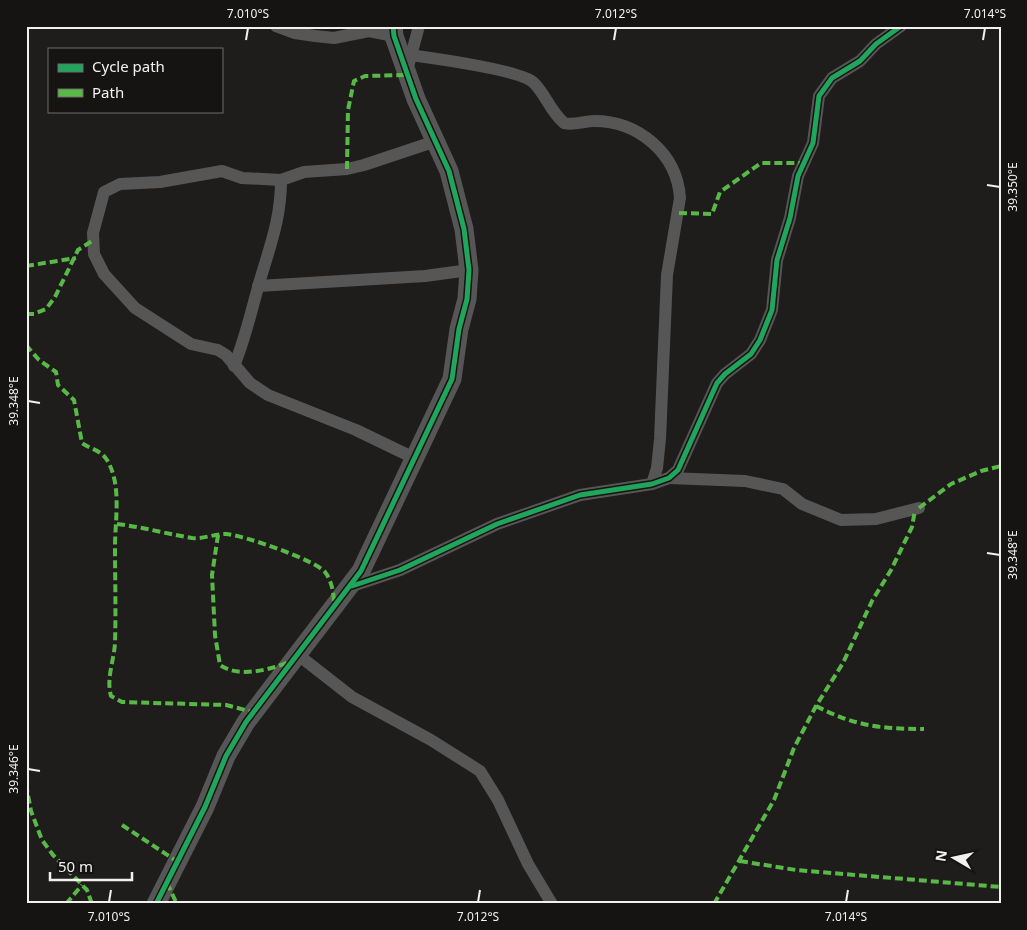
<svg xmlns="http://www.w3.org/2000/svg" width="1027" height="930" viewBox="0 0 1027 930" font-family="'Noto Sans',sans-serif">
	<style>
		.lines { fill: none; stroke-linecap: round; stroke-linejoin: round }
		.street { stroke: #575656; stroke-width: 12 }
		.secondary { stroke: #575656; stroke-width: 19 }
		.quiet { stroke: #58b947; stroke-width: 4; stroke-dasharray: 8 4; stroke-linecap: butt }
		.cycleway-casing { stroke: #161412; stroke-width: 8 }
		.cycleway { stroke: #20a55d; stroke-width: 5 }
		.ticks { fill: none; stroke: #f3f1f0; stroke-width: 2 }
		.neatline { fill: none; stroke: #f3f1f0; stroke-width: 2 }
		.ticks-label { font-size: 12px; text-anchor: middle; fill: #f3f1f0 }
	</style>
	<rect width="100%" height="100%" fill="#1e1d1c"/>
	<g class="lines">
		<!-- street -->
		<g class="street">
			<path d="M276,26L295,33L315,36L334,38L369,31L394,36"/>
			<path d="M410,55C432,58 521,70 534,83C546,95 550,111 564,123C574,126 584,121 594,121C638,121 677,153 680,198L667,275L660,439L657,468L652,484"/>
			<path d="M409,63L419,26"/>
			<path d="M258,286L425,276L469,270"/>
			<path d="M234,366C246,337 252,307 261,277C271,243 281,217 281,180"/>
			<path d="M414,458L356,430L268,395L250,383L226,355L218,350L191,344L135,308L104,274L94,254L93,233L104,192L120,184L160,182L222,171L242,178L281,180L304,172L347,169L364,165L436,141"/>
			<path d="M669,478L745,481L783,489L802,504L841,520L876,519L919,508"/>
			<path d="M352,586L400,570L497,524L580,495L652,484L669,478L678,470L717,383L725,374L751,354L760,340L772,310L777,260L790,218L798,176L813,143L819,96L832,78L860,61L876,44L901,26"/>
			<path d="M297,654L352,697L431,740L480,771L498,800L528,864L552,904"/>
		</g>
		<!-- secondary -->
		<path class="secondary" d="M156,904L205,807L226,756L246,722L361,571L452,379L459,329L467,299L469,270L464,229L449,171L416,99L394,36L393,26"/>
		<!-- quiet -->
		<g class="quiet">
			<path d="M347,169L348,110L354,81L365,76L408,75"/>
			<path d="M679,213L712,214L720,192L761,163H804"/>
			<path d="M26,266L76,258"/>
			<path d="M26,314H34L46,309L55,297L78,250L92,241"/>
			<path d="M26,345L39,360L56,372L58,385L74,400L82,443C90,449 101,450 107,460C122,485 115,519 115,547C115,579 116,611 115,643C114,661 106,678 111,696L122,702L226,705L253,712"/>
			<path d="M919,508L951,484L981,471L1001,466"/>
			<path d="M117,524C143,527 167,534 192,538C204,539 214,534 226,534C243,535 315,560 325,572C332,581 334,594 334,605"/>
			<path d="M218,535L212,575L215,635L220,665C238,678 270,670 289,662"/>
			<path d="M816,706C855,726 881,729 924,729"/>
			<path d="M26,784L31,811L42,840L53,855L87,890L92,904"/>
			<path d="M122,825L178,862"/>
			<path d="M740,861L796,870L1001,887"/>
			<path d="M167,883L177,904"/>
			<path d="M66,904L82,885"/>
			<path d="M714,904L774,800L794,748L816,706L843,663L872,601L891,570L912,527L915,510"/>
		</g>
		<!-- cycleway casing -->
		<g class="cycleway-casing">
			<g id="cycleway">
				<path d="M352,586L400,570L497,524L580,495L652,484L669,478L678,470L717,383L725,374L751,354L760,340L772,310L777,260L790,218L798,176L813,143L819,96L832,78L860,61L876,44L901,26"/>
				<path d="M156,904L205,807L226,756L246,722L361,571L452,379L459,329L467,299L469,270L464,229L449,171L416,99L394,36L393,26"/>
			</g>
		</g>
		<!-- cycleway -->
		<use href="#cycleway" class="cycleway"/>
	</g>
	<!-- ticks -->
	<path class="ticks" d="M246,40L248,28M614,40L616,28M983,40L985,28M987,185L1000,187M28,401L40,403M987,553L1000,555M28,769L40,771M109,902L111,890M478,902L480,890M846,902L848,890"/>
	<!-- border -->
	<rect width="1027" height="930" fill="none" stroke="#161412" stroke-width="55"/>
	<!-- legend -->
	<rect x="48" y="48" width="175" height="65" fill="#161412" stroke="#6e6c6b"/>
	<rect x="58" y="64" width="25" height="8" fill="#20a55d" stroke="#6e6c6b"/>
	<text x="92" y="72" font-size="15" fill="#f3f1f0">Cycle path</text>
	<rect x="58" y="89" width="25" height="8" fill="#58b947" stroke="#6e6c6b"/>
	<text x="92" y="98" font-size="15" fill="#f3f1f0">Path</text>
	<!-- north arrow -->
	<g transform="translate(954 858) rotate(279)" stroke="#161412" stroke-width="4" paint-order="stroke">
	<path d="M0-4L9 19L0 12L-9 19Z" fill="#f3f1f0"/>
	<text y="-8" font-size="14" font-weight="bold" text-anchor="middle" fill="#f3f1f0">N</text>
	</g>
	<!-- scale -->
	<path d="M50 872v8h82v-8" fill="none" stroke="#f3f1f0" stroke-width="2.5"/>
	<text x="58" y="872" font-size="15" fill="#f3f1f0" stroke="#161412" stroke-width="4" paint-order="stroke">50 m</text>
	<rect x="28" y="28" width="972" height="874" class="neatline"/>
	<g class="ticks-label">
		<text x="248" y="18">7.010°S</text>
		<text x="616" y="18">7.012°S</text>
		<text x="985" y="18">7.014°S</text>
		<text transform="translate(1013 187) rotate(-90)" y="4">39.350°E</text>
		<text transform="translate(14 401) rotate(-90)" y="4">39.348°E</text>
		<text transform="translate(1013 555) rotate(-90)" y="4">39.348°E</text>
		<text transform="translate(14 769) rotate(-90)" y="4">39.346°E</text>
		<text x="109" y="921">7.010°S</text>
		<text x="478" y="921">7.012°S</text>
		<text x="846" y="921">7.014°S</text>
	</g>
</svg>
